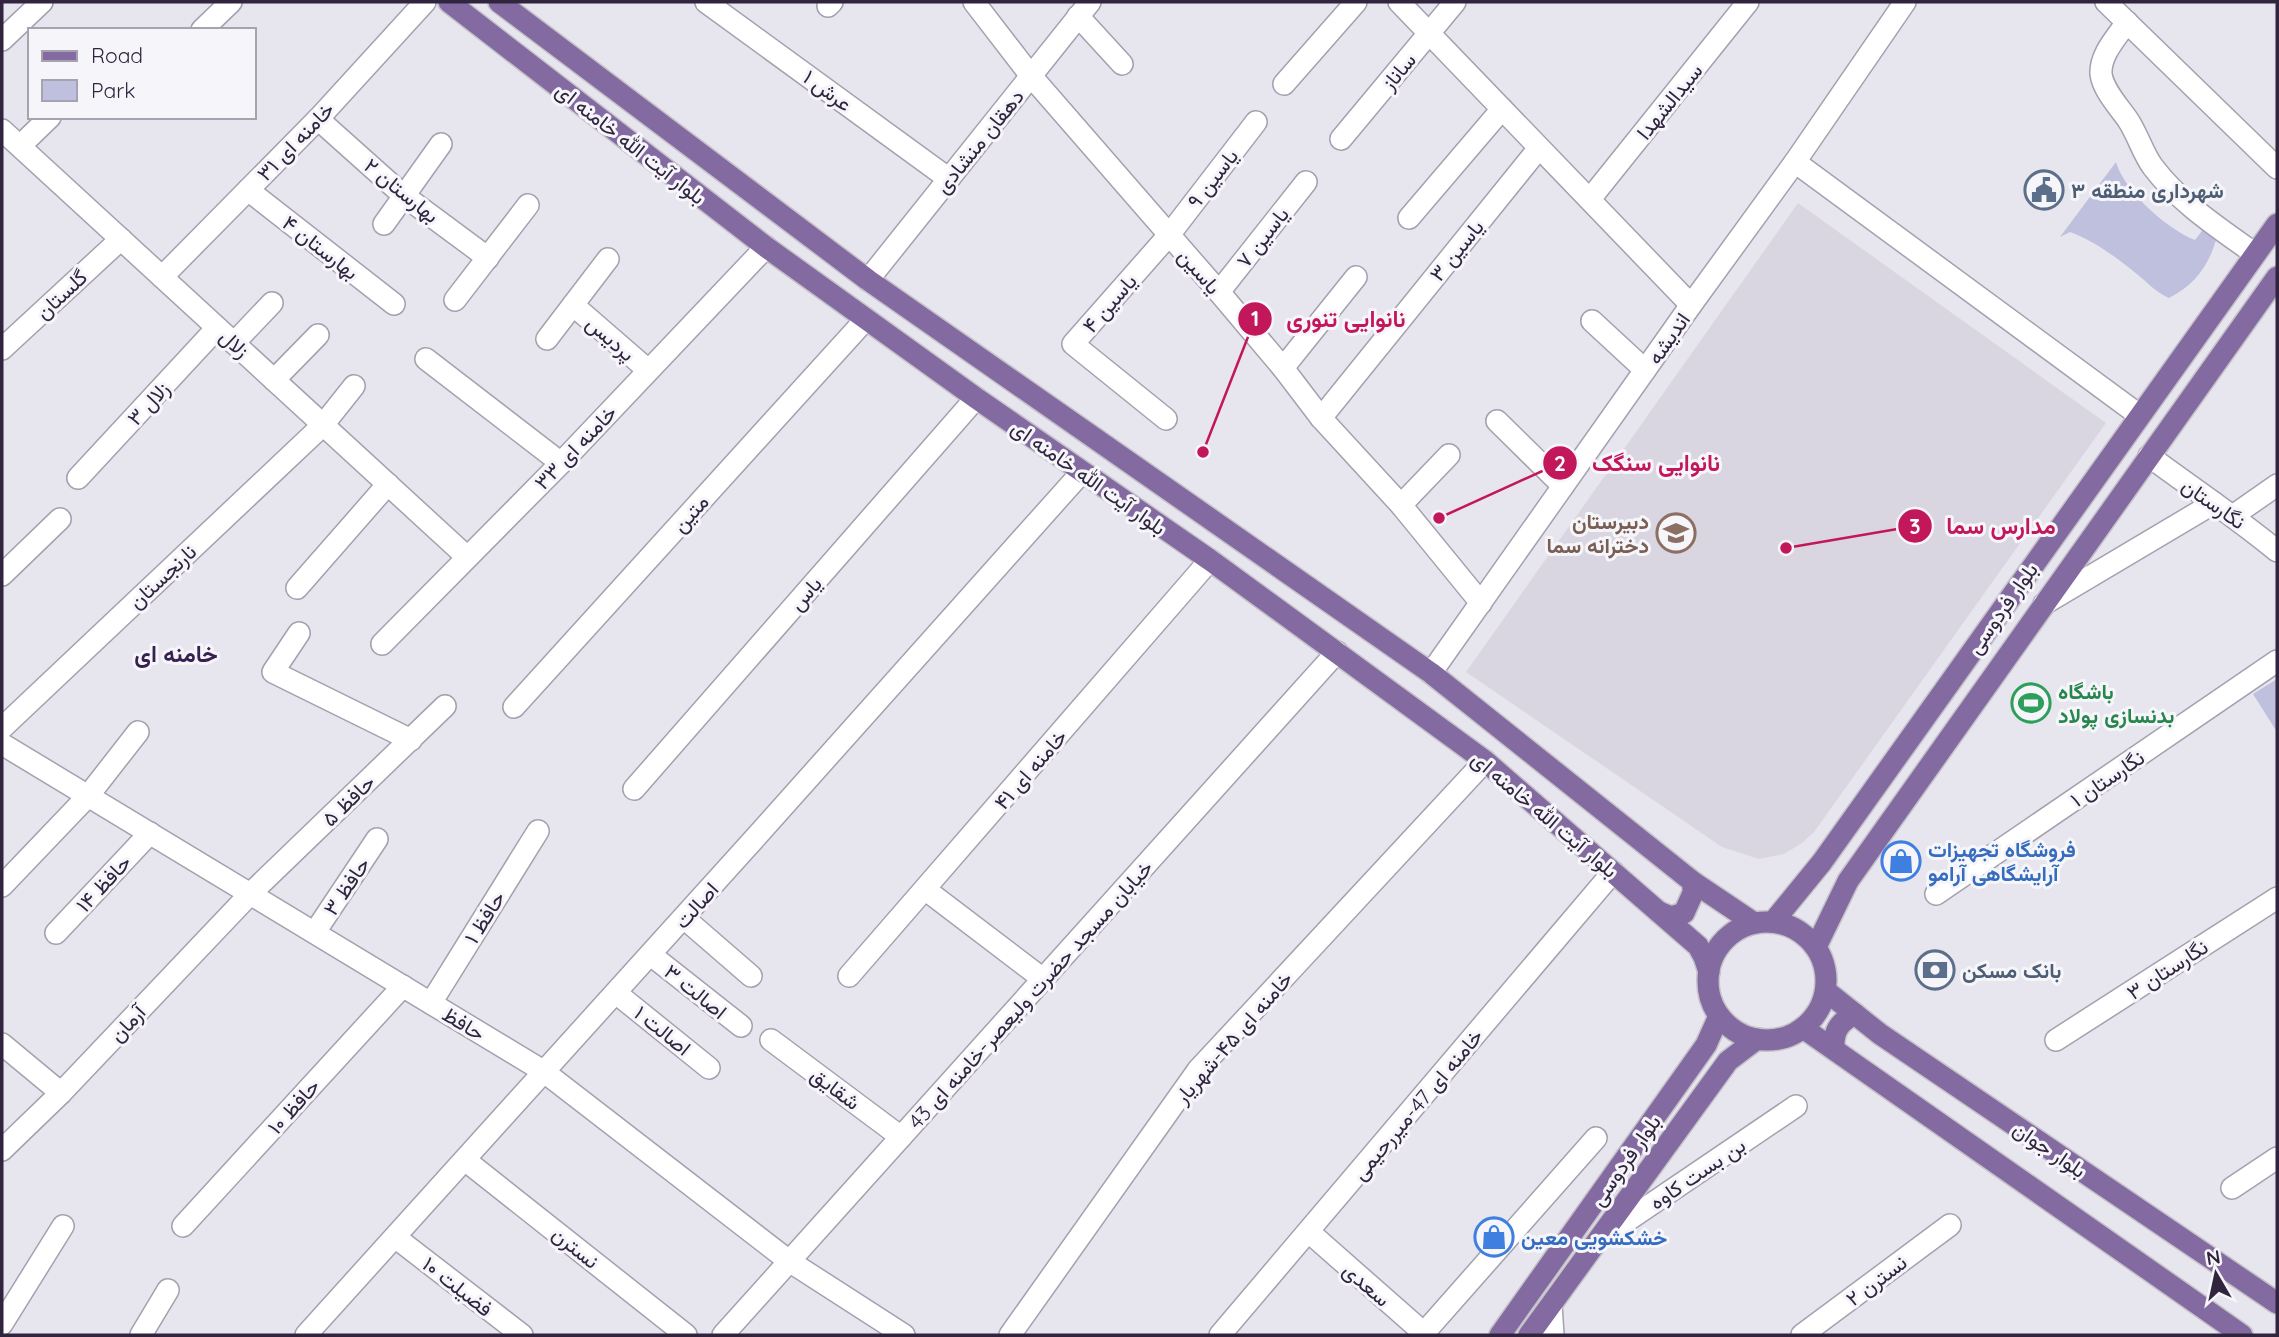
<svg xmlns="http://www.w3.org/2000/svg" width="2279" height="1337" viewBox="0 0 2279 1337" font-family="Quicksand,Vazirmatn,sans-serif">
	<style>
		.built { fill: #dad6e1 }
		.green { fill: #bfc0de }
		.lines { fill: none; stroke-linecap: round; stroke-linejoin: round }
		.minor-casing { stroke: #a5a0af; stroke-width: 24 }
		.major-casing { stroke: #c5c2c9; stroke-width: 24 }
		.minor { stroke: #fff; stroke-width: 21 }
		.major { stroke: #836ba1; stroke-width: 21 }
		.labels { text-anchor: middle; dominant-baseline: central; stroke-width: 6; stroke-linejoin: round; paint-order: stroke }
		.street-label { font-size: 21px; fill: #30243f; stroke: #f6f6fa }
		.service-label { font-size: 21px; font-weight: bold; fill: #4e5e75; stroke: #f6f6fa; text-anchor: start }
		.education-label { font-size: 21px; font-weight: bold; fill: #785e54; stroke: #f6f6fa; text-anchor: end }
		.leisure-label { font-size: 21px; font-weight: bold; fill: #27864d; stroke: #f6f6fa; text-anchor: start }
		.shop-label { font-size: 21px; font-weight: bold; fill: #366cbe; stroke: #f6f6fa; text-anchor: start }
		.neighbourhood-label { font-size: 23px; font-weight: bold; fill: #372151; stroke: #f6f6fa }
		.leader { fill: none; stroke: #c2185b; stroke-width: 2.5 }
		.callout-dot { fill: #c2185b; stroke: #f6f6fa; stroke-width: 2.5 }
		.mark-label { font-size: 21px; text-anchor: middle; font-weight: bold; fill: #fff }
		.callout-label { font-size: 23px; text-anchor: middle; font-weight: bold; fill: #c2185b; stroke: #f6f6fa; stroke-width: 6; stroke-linejoin: round; paint-order: stroke }
	</style>
	<rect width="100%" height="100%" fill="#e7e5ee"/>
	<!-- built -->
	<path class="built" d="M1798,203L2106,423L1814,832L1802,843L1784,854L1759,859L1722,847L1466,672Z"/>
	<!-- green -->
	<g class="green">
		<path d="M2116,162C2124,191 2167,229 2195,240L2205,227L2217,236C2210,264 2195,285 2169,298C2156,292 2149,284 2138,275C2117,258 2095,241 2070,232L2060,237Z"/>
		<path d="M2277,679V732L2253,694Z"/>
	</g>
	<g class="lines">
		<!-- minor casing -->
		<g class="minor-casing">
			<g id="minor">
				<path d="M706,2L949,179"/>
				<path d="M974,2L1031,76L1219,292L1283,368L1321,418L1401,505L1481,603"/>
				<path d="M1399,2L1691,305"/>
				<path d="M2106,2L2277,168"/>
				<path d="M828,6L832,2"/>
				<path d="M1078,16L1122,64"/>
				<path d="M2127,22C2117,37 2100,54 2101,74C2103,90 2119,107 2128,120C2138,135 2143,154 2153,167C2181,204 2219,228 2255,254"/>
				<path d="M202,30L231,2"/>
				<path d="M2,40L42,2"/>
				<path d="M1284,84L1356,2"/>
				<path d="M318,119L403,195L488,258"/>
				<path d="M2,130L467,557"/>
				<path d="M1341,139L1455,2"/>
				<path d="M20,146L50,117"/>
				<path d="M1795,162L2139,415"/>
				<path d="M248,190L394,304"/>
				<path d="M1590,199L1748,2"/>
				<path d="M1409,218L1502,109"/>
				<path d="M384,224L441,144"/>
				<path d="M162,277L318,119L425,2"/>
				<path d="M868,280L1090,2"/>
				<path d="M1219,292L1306,182"/>
				<path d="M455,300L528,205"/>
				<path d="M573,305L648,370"/>
				<path d="M1592,321L1645,370"/>
				<path d="M547,339L608,259"/>
				<path d="M234,343L272,303"/>
				<path d="M2,349L121,239"/>
				<path d="M426,359L561,463"/>
				<path d="M1283,368L1356,277"/>
				<path d="M274,380L318,335"/>
				<path d="M1321,418L1539,148"/>
				<path d="M1166,419L1073,344L1169,235L1256,122"/>
				<path d="M1497,421L1563,486"/>
				<path d="M2149,456C2192,488 2236,517 2277,551"/>
				<path d="M78,478L217,328"/>
				<path d="M1401,505L1449,455"/>
				<path d="M2234,515L2277,485"/>
				<path d="M2,575L60,519"/>
				<path d="M297,588L388,484"/>
				<path d="M2044,604L2214,503"/>
				<path d="M299,633L273,672L411,740"/>
				<path d="M382,644L561,463L766,247"/>
				<path d="M1431,673L1691,305L1795,162L1905,2"/>
				<path d="M514,707L866,319"/>
				<path d="M2,728L323,425L354,386"/>
				<path d="M2,744L543,1071L789,1261L904,1335"/>
				<path d="M634,789L976,398"/>
				<path d="M2,886L88,796L138,732"/>
				<path d="M926,890L1043,979"/>
				<path d="M1936,894L2277,661"/>
				<path d="M684,918L751,976"/>
				<path d="M315,932L377,839"/>
				<path d="M56,933L150,833"/>
				<path d="M651,955L741,1026"/>
				<path d="M849,976L1210,560"/>
				<path d="M616,993L709,1068"/>
				<path d="M431,1003L538,831"/>
				<path d="M771,1040L901,1137"/>
				<path d="M2056,1040L2277,898"/>
				<path d="M2,1044L61,1093"/>
				<path d="M2,1150L61,1093L250,894L445,706"/>
				<path d="M465,1160L686,1335"/>
				<path d="M2232,1188L2277,1158"/>
				<path d="M183,1226L403,986"/>
				<path d="M1309,1232L1426,1335"/>
				<path d="M395,1237L522,1335"/>
				<path d="M1600,1239L1796,1106"/>
				<path d="M1551,1305L1553,1335"/>
				<path d="M2,1324L63,1226"/>
				<path d="M1424,1333L1596,1138"/>
				<path d="M141,1335L168,1290"/>
				<path d="M306,1335C566,1049 825,761 1082,472"/>
				<path d="M723,1335L1337,652"/>
				<path d="M1010,1335L1198,1070L1485,761"/>
				<path d="M1220,1335L1613,872"/>
				<path d="M1802,1335L1950,1225"/>
			</g>
		</g>
		<!-- major casing -->
		<g class="major-casing">
			<g id="major">
				<path d="M449,2L766,247L976,398L1210,560L1485,761L1698,946L1704,957L1709,972"/>
				<path d="M499,2L868,280L1431,673L1693,882L1754,923"/>
				<path d="M1659,912L1671,917L1684,913L1693,893V882"/>
				<circle cx="1767" cy="981" r="59"/>
				<path d="M1773,922L1822,862L2277,224"/>
				<path d="M1816,947L1848,881L2277,277"/>
				<path d="M1826,991L1880,1034L2277,1303"/>
				<path d="M1803,1028L2242,1335"/>
				<path d="M1834,1049C1833,1031 1839,1022 1855,1014"/>
				<path d="M1500,1335L1706,1045L1719,1016"/>
				<path d="M1529,1335L1728,1061L1757,1039"/>
			</g>
		</g>
		<!-- minor -->
		<use href="#minor" class="minor"/>
		<!-- major -->
		<use href="#major" class="major"/>
	</g>
	<!-- icons -->
	<defs>
		<g id="civic-ring" transform="scale(2.0125)"><circle r="9.5" fill="#f6f6fa" stroke="#5c6f8a" stroke-width="1.5"/><path d="M-.6-6.5H3V-4.5H.6V-3L4-1V1h2V6H-6V1h2V-1L-.6-3ZM-1.2 2.5V6h2.4V2.5Z" fill="#5c6f8a"/></g>
		<g id="school-ring" transform="scale(2.0125)"><circle r="9.5" fill="#f6f6fa" stroke="#8d6e63" stroke-width="1.5"/><path d="M0-5L7-2L0 1L-7-2ZM-4 1L0 2.5L4 1V4Q0 6-4 4Z" fill="#8d6e63"/></g>
		<g id="stadium-ring" transform="scale(2.0125)"><circle r="9.5" fill="#f6f6fa" stroke="#2e9e5b" stroke-width="1.5"/><path d="M0-5a6.5 5 0 1 0 0 10a6.5 5 0 1 0 0-10ZM-3.5-1.8h7v3.6h-7Z" fill="#2e9e5b"/></g>
		<g id="shop-ring" transform="scale(2.0125)"><circle r="9.5" fill="#f6f6fa" stroke="#3f7fe0" stroke-width="1.5"/><path d="M-5-2.5h2.3a2.7 3.5 0 0 1 5.4 0H5L5.5 6h-11ZM-1.5-2.5h3a1.5 2.3 0 0 0-3 0Z" fill="#3f7fe0"/></g>
		<g id="bank-ring" transform="scale(2.0125)"><circle r="9.5" fill="#f6f6fa" stroke="#5c6f8a" stroke-width="1.5"/><path d="M-6-4H6V4H-6ZM0-2.3a2.3 2.3 0 1 0 0 4.6a2.3 2.3 0 1 0 0-4.6Z" fill="#5c6f8a"/></g>
	</defs>
	<g fill-rule="evenodd">
		<use href="#civic-ring" x="2044" y="190"/>
		<use href="#school-ring" x="1676" y="533"/>
		<use href="#stadium-ring" x="2031" y="703"/>
		<use href="#shop-ring" x="1901" y="861"/>
		<use href="#bank-ring" x="1935" y="970"/>
		<use href="#shop-ring" x="1494" y="1237"/>
	</g>
	<g class="labels">
		<!-- street labels -->
		<g class="street-label">
			<text transform="translate(1398 71) rotate(-50)">ساناز</text>
			<text transform="translate(828 90) rotate(36)">عرش ۱</text>
			<text transform="translate(1669 101) rotate(-51)">سیدالشهدا</text>
			<text transform="translate(295 141) rotate(-46)">خامنه ای ۳۱</text>
			<text transform="translate(979 141) rotate(-51)">دهقان منشادی</text>
			<text transform="translate(631 143) rotate(38)">بلوار آیت الله خامنه ای</text>
			<text transform="translate(1212 178) rotate(-52)">یاسین ۹</text>
			<text transform="translate(402 190) rotate(39)">بهارستان ۲</text>
			<text transform="translate(1262 237) rotate(-52)">یاسین ۷</text>
			<text transform="translate(321 247) rotate(38)">بهارستان ۴</text>
			<text transform="translate(1456 250) rotate(-51)">یاسین ۳</text>
			<text transform="translate(1200 271) rotate(49)">یاسین</text>
			<text transform="translate(61 294) rotate(-43)">گلستان</text>
			<text transform="translate(1109 303) rotate(-49)">یاسین ۴</text>
			<text transform="translate(611 338) rotate(41)">پردیس</text>
			<text transform="translate(1668 338) rotate(-55)">اندیشه</text>
			<text transform="translate(235 343) rotate(43)">زلال</text>
			<text transform="translate(148 403) rotate(-47)">۳ زلال</text>
			<text transform="translate(575 447) rotate(-46)">خامنه ای ۳۳</text>
			<text transform="translate(1089 477) rotate(35)">بلوار آیت الله خامنه ای</text>
			<text transform="translate(2214 503) rotate(35)">نگارستان</text>
			<text transform="translate(690 513) rotate(-48)">متین</text>
			<text transform="translate(162 576) rotate(-43)">نارنجستان</text>
			<text transform="translate(805 593) rotate(-49)">یاس</text>
			<text transform="translate(2002 608) rotate(-55)">بلوار فردوسی</text>
			<text transform="translate(1030 769) rotate(-49)">خامنه ای ۴۱</text>
			<text transform="translate(2107 778) rotate(-34)">نگارستان ۱</text>
			<text transform="translate(348 800) rotate(-44)">حافظ ۵</text>
			<text transform="translate(1545 814) rotate(40)">بلوار آیت الله خامنه ای</text>
			<text transform="translate(103 883) rotate(-47)">حافظ ۱۴</text>
			<text transform="translate(346 886) rotate(-56)">حافظ ۳</text>
			<text transform="translate(696 905) rotate(-48)">اصالت</text>
			<text transform="translate(484 917) rotate(-58)">حافظ ۱</text>
			<text transform="translate(2167 969) rotate(-33)">نگارستان ۳</text>
			<text transform="translate(696 991) rotate(39)">اصالت ۳</text>
			<text transform="translate(1030 994) rotate(-48)">خیابان مسجد حضرت ولیعصر-خامنه ای 43</text>
			<text transform="translate(127 1023) rotate(-47)">آرمان</text>
			<text transform="translate(464 1023) rotate(31)">حافظ</text>
			<text transform="translate(663 1030) rotate(39)">اصالت ۱</text>
			<text transform="translate(1233 1037) rotate(-49)">خامنه ای ۴۵-شهریار</text>
			<text transform="translate(836 1088) rotate(37)">شقایق</text>
			<text transform="translate(1417 1104) rotate(-50)">خامنه ای 47-میررحیمی</text>
			<text transform="translate(293 1106) rotate(-48)">حافظ ۱۰</text>
			<text transform="translate(2050 1149) rotate(34)">بلوار جوان</text>
			<text transform="translate(1625 1160) rotate(-55)">بلوار فردوسی</text>
			<text transform="translate(1697 1173) rotate(-34)">بن بست کاوه</text>
			<text transform="translate(576 1247) rotate(39)">نسترن</text>
			<text transform="translate(1876 1280) rotate(-37)">نسترن ۲</text>
			<text transform="translate(1367 1284) rotate(41)">سعدی</text>
			<text transform="translate(458 1286) rotate(38)">فضیلت ۱۰</text>
		</g>
		<!-- service labels -->
		<g class="service-label">
			<text x="2071" y="190">شهرداری منطقه ۳</text>
			<text x="1962" y="970">بانک مسکن</text>
		</g>
		<!-- education labels -->
		<g class="education-label">
			<text x="1649" y="521">دبیرستان<tspan x="1649" dy="24">دخترانه سما</tspan></text>
		</g>
		<!-- leisure labels -->
		<g class="leisure-label">
			<text x="2058" y="691">باشگاه<tspan x="2058" dy="24">بدنسازی پولاد</tspan></text>
		</g>
		<!-- shop labels -->
		<g class="shop-label">
			<text x="1928" y="849">فروشگاه تجهیزات<tspan x="1928" dy="24">آرایشگاهی آرامو</tspan></text>
			<text x="1521" y="1237">خشکشویی معین</text>
		</g>
		<!-- neighbourhood labels -->
		<g class="neighbourhood-label">
			<text x="176" y="653">خامنه ای</text>
		</g>
	</g>
	<!-- callouts -->
	<path class="leader" d="M1203 452L1255 319M1439 518L1560 463M1786 548L1915 526"/>
	<g class="callout-dot">
		<circle cx="1203" cy="452" r="7"/>
		<circle cx="1439" cy="518" r="7"/>
		<circle cx="1786" cy="548" r="7"/>
		<circle cx="1255" cy="319" r="18"/>
		<circle cx="1560" cy="463" r="18"/>
		<circle cx="1915" cy="526" r="18"/>
	</g>
	<g class="mark-label">
		<text x="1255" y="326">1</text>
		<text x="1560" y="471">2</text>
		<text x="1915" y="534">3</text>
	</g>
	<g class="callout-label">
		<text x="1346" y="327">نانوایی تنوری</text>
		<text x="1656" y="471">نانوایی سنگک</text>
		<text x="2001" y="534">مدارس سما</text>
	</g>
	<!-- border -->
	<rect width="2279" height="1337" fill="none" stroke="#30243f" stroke-width="7"/>
	<!-- legend -->
	<rect x="28" y="28" width="228" height="91" fill="#f6f6fa" stroke="#a7a2af" stroke-width="2"/>
	<rect x="42" y="51" width="35" height="10" fill="#836ba1" stroke="#a7a2af" stroke-width="2"/>
	<text x="91" y="63" font-size="21" fill="#30243f">Road</text>
	<rect x="42" y="80" width="35" height="21" fill="#bfc0de" stroke="#a7a2af" stroke-width="2"/>
	<text x="91" y="98" font-size="21" fill="#30243f">Park</text>
	<!-- north arrow -->
	<g transform="translate(2216 1274) rotate(351)" stroke="#f6f6fa" stroke-width="5" paint-order="stroke">
	<path d="M0-5L12 26L0 18L-12 26Z" fill="#30243f"/>
	<text y="-10" font-size="19" font-weight="bold" text-anchor="middle" fill="#30243f">N</text>
	</g>
</svg>
